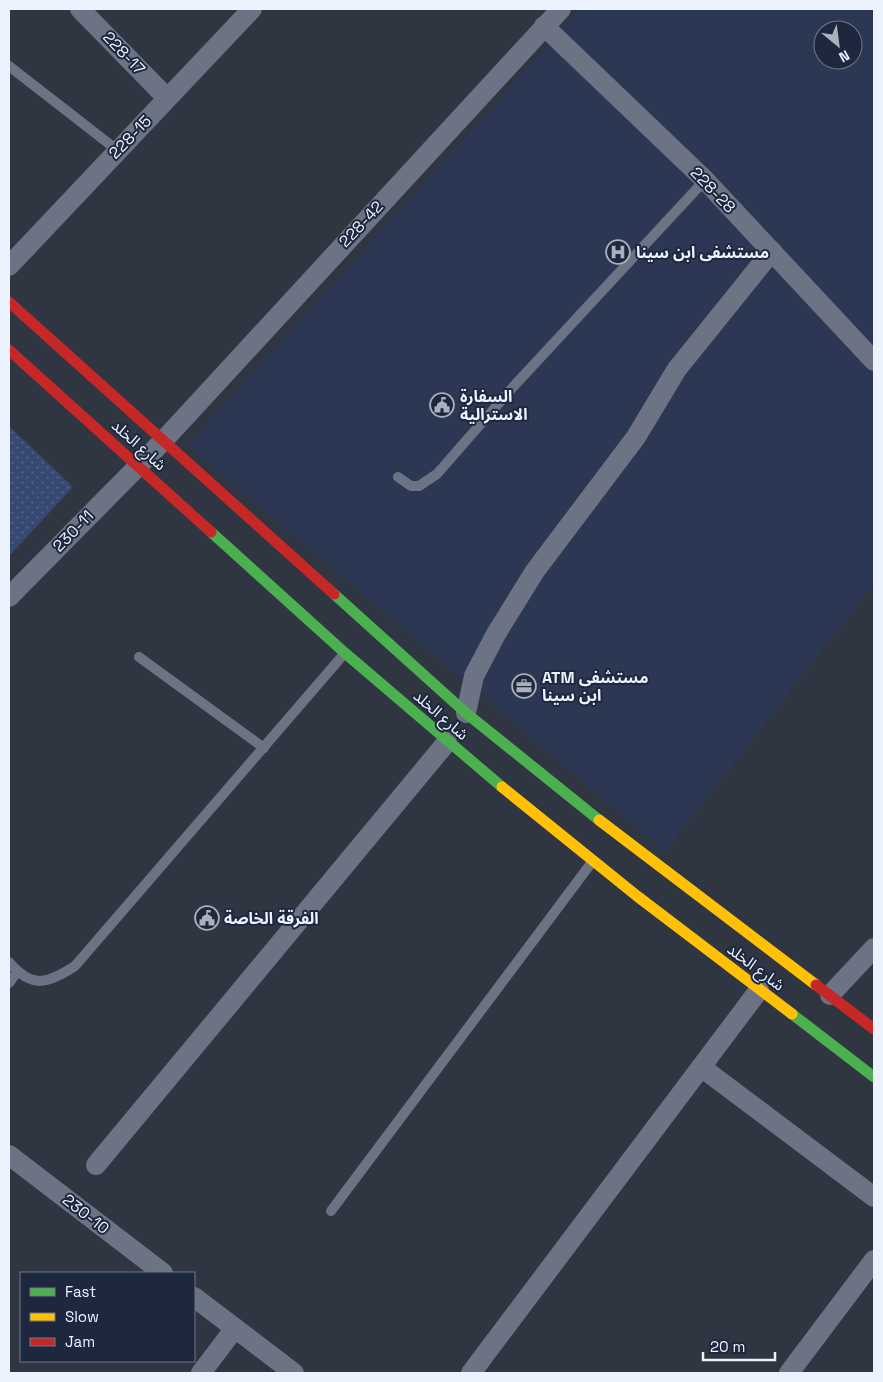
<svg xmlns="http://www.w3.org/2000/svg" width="883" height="1382" viewBox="0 0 883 1382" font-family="'Space Grotesk','Noto Sans Arabic',sans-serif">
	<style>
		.built { fill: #2c3853; fill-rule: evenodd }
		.grass { fill: url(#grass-dots) }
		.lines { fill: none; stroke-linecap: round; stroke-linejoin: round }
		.lane { stroke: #6b7384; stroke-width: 10 }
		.street { stroke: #6b7384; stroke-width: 20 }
		.fast { stroke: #4caf50; stroke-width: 11 }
		.slow { stroke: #ffc107; stroke-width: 11 }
		.jam { stroke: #c62828; stroke-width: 11 }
		.labels { text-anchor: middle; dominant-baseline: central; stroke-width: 4; stroke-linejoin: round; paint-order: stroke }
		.street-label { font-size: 16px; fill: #ecf2fe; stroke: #1d273e }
		.poi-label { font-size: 16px; font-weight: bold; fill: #ecf2fe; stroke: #1d273e; text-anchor: start }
	</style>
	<defs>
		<pattern id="grass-dots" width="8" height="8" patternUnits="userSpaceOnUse" patternTransform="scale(1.25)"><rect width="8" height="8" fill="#374972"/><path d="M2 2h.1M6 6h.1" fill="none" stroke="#546487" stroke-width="1.8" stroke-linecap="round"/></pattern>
	</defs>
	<rect width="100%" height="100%" fill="#2f3541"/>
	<!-- built -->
	<path class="built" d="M581,9H872L874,11V583L665,851L188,445ZM823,30H853V60H823Z"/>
	<!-- grass -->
	<path class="grass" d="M9,426L73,487L9,556Z"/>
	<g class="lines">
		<!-- lane -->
		<g class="lane">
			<path d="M9,66L117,150"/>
			<path d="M398,477L411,486H419L437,474L513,387L705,180"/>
			<path d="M139,657L264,748"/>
			<path d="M9,962C32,989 47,984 75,966L344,654"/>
			<path d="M9,983L17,972"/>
			<path d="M331,1211L592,862"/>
		</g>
		<!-- street -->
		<g class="street">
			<path d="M80,9L167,98"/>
			<path d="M544,26L705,180L874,361"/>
			<path d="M9,266L252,9"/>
			<path d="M9,597L163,441L561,9"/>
			<path d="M466,713L474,676L496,634L535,571L636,437L677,369L772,251"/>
			<path d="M830,995L874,948"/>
			<path d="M701,1067L874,1197"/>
			<path d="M9,1155L163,1273"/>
			<path d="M96,1165L447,742"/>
			<path d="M194,1297L294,1373"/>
			<path d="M201,1373L235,1328"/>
			<path d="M471,1373L759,990"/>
			<path d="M789,1373L874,1260"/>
		</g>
		<!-- fast -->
		<g class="fast">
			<path d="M211,532L345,653L502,787"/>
			<path d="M334,594L466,713L599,820"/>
			<path d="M792,1014L874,1077"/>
		</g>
		<!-- slow -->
		<g class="slow">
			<path d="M502,787L637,896L792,1014"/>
			<path d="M599,820L816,985"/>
		</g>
		<!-- jam -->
		<g class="jam">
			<path d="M9,302L334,594"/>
			<path d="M9,350L211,532"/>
			<path d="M816,985L874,1029"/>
		</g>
	</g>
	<!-- icons -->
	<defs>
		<g id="hospital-ring" transform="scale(1.25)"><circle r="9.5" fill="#1d273e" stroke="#aab0bc" stroke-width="1.5"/><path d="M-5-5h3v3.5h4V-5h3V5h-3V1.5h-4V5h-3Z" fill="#aab0bc"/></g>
		<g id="civic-ring" transform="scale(1.25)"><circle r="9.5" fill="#1d273e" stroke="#aab0bc" stroke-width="1.5"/><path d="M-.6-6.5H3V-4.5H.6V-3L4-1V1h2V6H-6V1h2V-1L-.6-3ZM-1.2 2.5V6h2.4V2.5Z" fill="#aab0bc"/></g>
		<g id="office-ring" transform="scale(1.25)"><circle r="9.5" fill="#1d273e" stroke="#aab0bc" stroke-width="1.5"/><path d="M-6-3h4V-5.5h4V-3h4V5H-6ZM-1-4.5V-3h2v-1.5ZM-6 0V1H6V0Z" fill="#aab0bc"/></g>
	</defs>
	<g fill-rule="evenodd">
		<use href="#hospital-ring" x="618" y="252"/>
		<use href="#civic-ring" x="442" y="405"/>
		<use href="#office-ring" x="524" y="686"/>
		<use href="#civic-ring" x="207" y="918"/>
	</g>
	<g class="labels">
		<!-- street labels -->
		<g class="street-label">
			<text transform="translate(124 53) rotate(46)">228-17</text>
			<text transform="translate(130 137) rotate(-46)">228-15</text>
			<text transform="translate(713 190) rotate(46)">228-28</text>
			<text transform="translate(361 224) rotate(-47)">228-42</text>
			<text transform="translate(139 445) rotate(42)">شارع الخلد</text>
			<text transform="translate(73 531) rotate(-46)">230-11</text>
			<text transform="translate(441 715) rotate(41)">شارع الخلد</text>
			<text transform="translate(756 967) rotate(37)">شارع الخلد</text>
			<text transform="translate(86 1214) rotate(38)">230-10</text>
		</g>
		<!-- poi labels -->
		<g class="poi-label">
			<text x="636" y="252">مستشفى ابن سينا</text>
			<text x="460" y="396">السفارة<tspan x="460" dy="18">الاسترالية</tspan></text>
			<text x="542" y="677">ATM مستشفى<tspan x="542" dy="18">ابن سينا</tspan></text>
			<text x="224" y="918">الفرقة الخاصة</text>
		</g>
	</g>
	<!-- border -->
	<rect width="883" height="1382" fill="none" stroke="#ecf2fe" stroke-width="20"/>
	<!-- legend -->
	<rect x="20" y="1272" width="175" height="90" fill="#1d273e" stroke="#70788b"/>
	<rect x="30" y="1288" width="25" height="8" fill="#4caf50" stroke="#70788b"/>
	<text x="65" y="1297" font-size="15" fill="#ecf2fe">Fast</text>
	<rect x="30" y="1313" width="25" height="8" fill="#ffc107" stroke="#70788b"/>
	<text x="65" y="1322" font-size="15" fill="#ecf2fe">Slow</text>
	<rect x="30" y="1338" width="25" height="8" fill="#c62828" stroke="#70788b"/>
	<text x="65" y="1347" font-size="15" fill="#ecf2fe">Jam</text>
	<!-- north arrow -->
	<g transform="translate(838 45) rotate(151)"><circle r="24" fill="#1d273e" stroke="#70788b"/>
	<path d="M0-4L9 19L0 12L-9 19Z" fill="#aab0bc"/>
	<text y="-8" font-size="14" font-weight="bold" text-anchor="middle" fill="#ecf2fe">N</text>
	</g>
	<!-- scale -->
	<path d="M703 1352v8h72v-8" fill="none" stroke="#ecf2fe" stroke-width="2.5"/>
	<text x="710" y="1352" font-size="15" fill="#ecf2fe" stroke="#1d273e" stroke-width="4" paint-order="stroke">20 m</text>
</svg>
